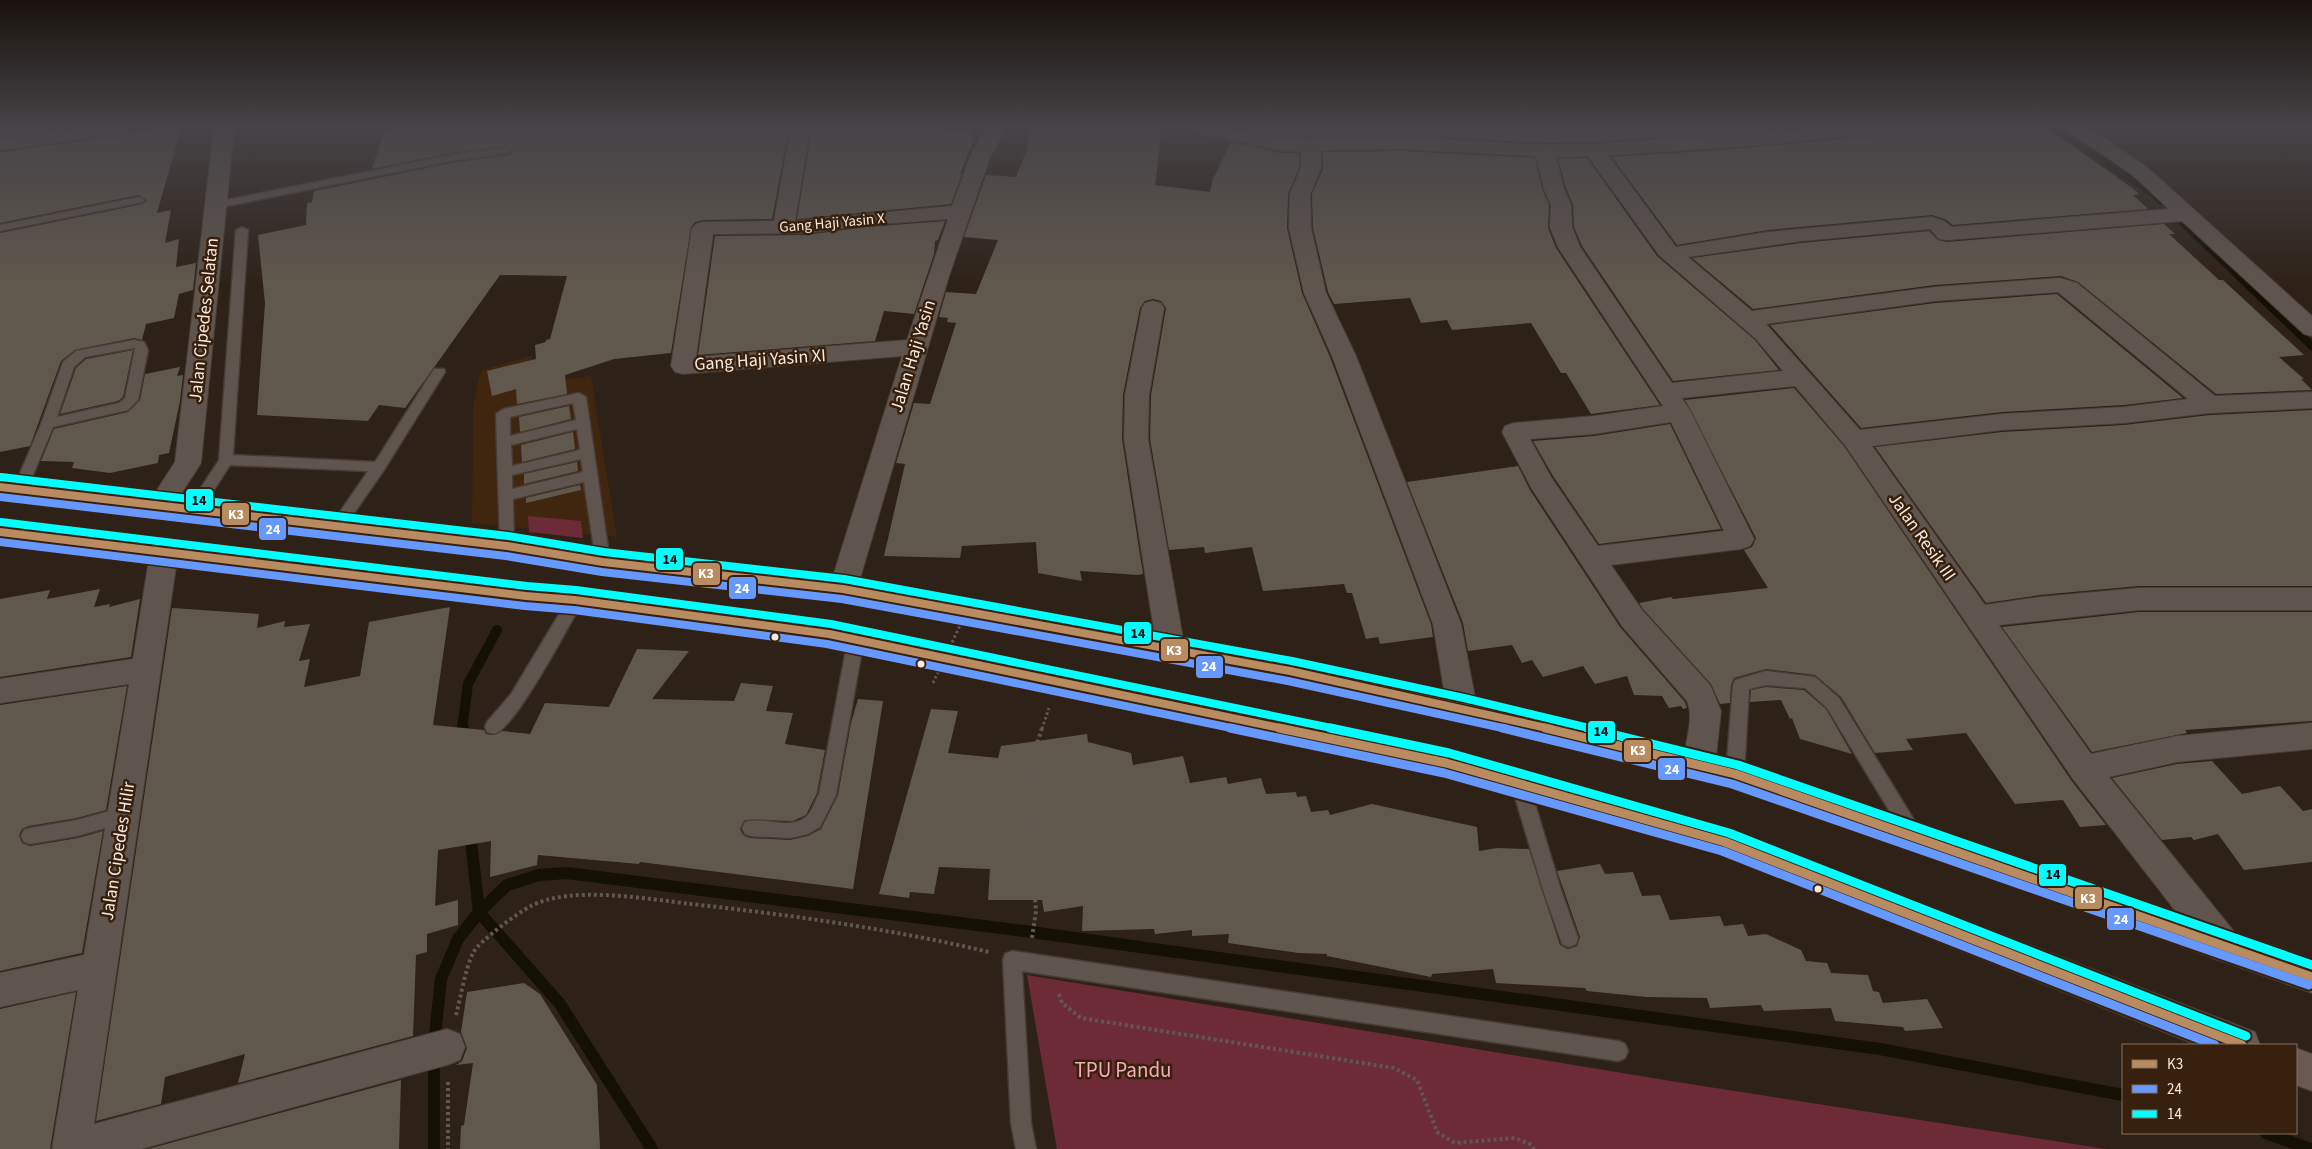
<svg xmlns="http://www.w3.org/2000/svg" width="2312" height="1149" viewBox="0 0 2312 1149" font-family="'Source Sans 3',sans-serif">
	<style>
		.built { fill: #40250f }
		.green { fill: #6c2b36 }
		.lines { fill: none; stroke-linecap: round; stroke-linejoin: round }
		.stream-far2 { stroke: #141002; stroke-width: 8 }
		.stream-far1 { stroke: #141002; stroke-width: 10 }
		.stream { stroke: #141002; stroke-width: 12 }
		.building { fill: #61584d }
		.service-casing { stroke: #473c35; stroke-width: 3 }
		.minor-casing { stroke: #473c35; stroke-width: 2 }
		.tertiary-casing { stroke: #473c35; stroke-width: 2 }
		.trunk-casing { stroke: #473c35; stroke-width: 2 }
		.path-far1 { stroke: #615751; stroke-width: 3; stroke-dasharray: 2.5 2.5; stroke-linecap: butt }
		.path { stroke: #615751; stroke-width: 4; stroke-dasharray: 3 3; stroke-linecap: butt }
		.service { fill: #60554e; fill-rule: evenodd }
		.minor { fill: #60554e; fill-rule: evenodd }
		.tertiary { fill: #60554e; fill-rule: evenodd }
		.trunk { fill: #6a5952; fill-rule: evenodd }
		.path-bridge { stroke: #615751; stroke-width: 3; stroke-dasharray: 2.5 2.5; stroke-linecap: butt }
		.bus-1-far1-casing { stroke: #37200e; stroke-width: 11 }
		.bus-1-casing { stroke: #37200e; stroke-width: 13 }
		.bus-2-far1-casing { stroke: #37200e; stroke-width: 11 }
		.bus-2-casing { stroke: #37200e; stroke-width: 13 }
		.bus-3-far1-casing { stroke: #37200e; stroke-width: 11 }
		.bus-3-casing { stroke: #37200e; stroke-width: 13 }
		.bus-1-far1 { stroke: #b88b61; stroke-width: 8 }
		.bus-1 { stroke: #b88b61; stroke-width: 9 }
		.bus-2-far1 { stroke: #69f; stroke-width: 8 }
		.bus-2 { stroke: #69f; stroke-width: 9 }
		.bus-3-far1 { stroke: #0ff; stroke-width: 8 }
		.bus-3 { stroke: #0ff; stroke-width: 9 }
		.bus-dot { fill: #f9e9de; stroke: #37200e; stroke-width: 2 }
		.labels { text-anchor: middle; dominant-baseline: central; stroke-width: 5; stroke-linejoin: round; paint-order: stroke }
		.far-street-label { font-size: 15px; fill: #f9e9de; stroke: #37200e }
		.street-label { font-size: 18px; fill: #f9e9de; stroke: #37200e }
		.near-park-label { font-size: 21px; fill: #f2adb6; stroke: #37200e }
		.line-badge { stroke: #37200e; stroke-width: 2 }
		.badge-label { font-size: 14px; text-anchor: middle; font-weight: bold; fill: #fff }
		.pale-badge-label { font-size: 14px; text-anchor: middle; font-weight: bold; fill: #111 }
	</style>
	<rect width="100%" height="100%" fill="#2e2117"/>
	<!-- built -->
	<path class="built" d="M531,356L540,382L591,376L617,537L472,523L473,405L481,370Z"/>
	<!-- green -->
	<g class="green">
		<path d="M528,516L581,521L583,538L529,532Z"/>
		<path d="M1027,975L1677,1082L2106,1149H1057Z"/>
	</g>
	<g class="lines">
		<!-- stream-far2 -->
		<g class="stream-far2">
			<path d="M2052,128L2153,193L2161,201"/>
			<path d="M2173,213L2312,346"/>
		</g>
		<!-- stream-far1 -->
		<path class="stream-far1" d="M462,729L468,684L497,630"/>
		<!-- stream -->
		<g class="stream">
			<path d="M461,741L463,728"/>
			<path d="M470,832L479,912L560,1004L652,1149"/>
			<path d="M2266,1133L2311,1149"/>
			<path d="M434,1149V1044L441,979L458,939L479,912L507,885L539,875L567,873L1024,931L1880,1049L2123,1095"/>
		</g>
	</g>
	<!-- building -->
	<g class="building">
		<path d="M0,128H69L0,136Z"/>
		<path d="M159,128H181L157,213L171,210L165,243L179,239L176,267L196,263L193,290L179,294L174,318L146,324L142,340L134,338L75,350L61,361L30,446L0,452V233L143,204L147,200L139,195L0,223V152L120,136Z"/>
		<path d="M387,128H789L772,219L703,220L695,222L691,227L671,353L614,359L565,375L567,394L517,404L516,389L492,396L487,371L536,359L535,345L546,342V340L550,339L567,276L500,275L405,408L379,405L368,421L257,415L265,303L258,235L306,225L307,203L312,202L314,191L456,162L510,155L513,152L506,146L456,152L372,169L383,134L385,133Z"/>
		<path d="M812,128H927L974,130L971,139H974L960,174H962L951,204L797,219Z"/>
		<path d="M1030,128H1162L1155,185L1210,192L1213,179L1231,142L1282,153H1299V168L1288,194L1287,228L1302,293L1330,357L1431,624L1433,637L1380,644L1378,637L1366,639L1352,593H1347L1344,584L1263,591L1252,547L1205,553L1204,547L1169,550L1150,439L1151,395L1166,308L1161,301L1153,299L1145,301L1140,308L1123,395L1122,439L1143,574L1138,575L1080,571L1082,581L1038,573L1036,542L962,546L960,558L884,556L905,464L896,463L914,403L930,404L956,323L947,322L948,318L939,317L946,292L976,294L998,240L964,237L986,175L1016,177L1026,152Z"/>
		<path d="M1238,128H1798L1594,142L1545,143L1402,135L1282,137Z"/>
		<path d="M1889,128H2047L2132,188L2139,194L2133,195L2148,209L1953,225L1945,219L1932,215L1768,230L1677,245L1612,157L1733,149L1877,136L1886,133Z"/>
		<path d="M1402,151L1535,158L1542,189L1549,205L1548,228L1556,248L1660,405L1591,414L1566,373H1561L1531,323L1452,330L1447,320L1421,323L1410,298L1334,304L1328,292L1313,228L1312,194L1323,169V152Z"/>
		<path d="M1587,158L1657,256L1755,340L1779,370L1673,381L1582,246L1574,227L1573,205L1566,188L1558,159Z"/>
		<path d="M945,221L938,240L935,241L934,254L914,314L884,311L875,341L698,355L715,236L806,235L866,227Z"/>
		<path d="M2164,224L2175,234H2169L2219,280H2223L2304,355L2279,357L2304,379H2301L2312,390L2216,394L2078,282L2061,276L1935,285L1753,309L1692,258L1801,243L1929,231L1938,240L1947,242Z"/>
		<path d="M2057,294L2183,398L2124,405L2002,412L1861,428L1770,325L1935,303Z"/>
		<path d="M133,350L123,397L118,401L60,414L76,368L86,359Z"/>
		<path d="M180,367L177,376L183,375L180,401L169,453L159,455L158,463L110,473L72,468L74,462L41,461L54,429L128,412L140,400L145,374Z"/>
		<path d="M1794,388L1844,446L2071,780L2106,825L2080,827L2063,800L2015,804L1966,733L1906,739L1913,750L1875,753L1841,697L1815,675L1766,669L1734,678L1731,685L1730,703L1720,704L1711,684L1643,609L1639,603L1671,597L1673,599L1768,588L1744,550L1752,547L1756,538L1685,400Z"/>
		<path d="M569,406L571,419L520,432L519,417Z"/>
		<path d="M2312,410V586H2139L2040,595L1986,603L1875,447L2002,432L2124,425L2210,415Z"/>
		<path d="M1670,424L1721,529L1599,544L1553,476L1533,441L1594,436Z"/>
		<path d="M573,432L575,449L522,462L521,445Z"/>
		<path d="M577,462L578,471L524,484V474Z"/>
		<path d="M1518,466L1530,490L1620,627L1685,702L1687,708L1683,709L1681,706L1669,708L1662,696L1634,695L1627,676L1595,684L1583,666L1543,677L1532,660L1522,663L1512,645L1468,651L1463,623L1407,482Z"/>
		<path d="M580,485L581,490L526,503V498Z"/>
		<path d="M100,589L94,607L110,604L109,607L140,599L131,657L0,677V599L50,590L47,599Z"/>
		<path d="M450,607L433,725L484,730L486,734L492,735L502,731L530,734L545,703L609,707L637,649L689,651L652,699L734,701L741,683L773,686L766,711L793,713L785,744L825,750L817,793L806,815L793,821L745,820L740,829L743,835L750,838L790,840L808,836L821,829L838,795L851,723L858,699L883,701L853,889L640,862L639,864L538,855L537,865L490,877L491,841L438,850L435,906L458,900V925L427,934V952L416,955L413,1036L238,1083L245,1054L165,1077L161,1104L96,1121L172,608L259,614L257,628L285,621L284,627L310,624L299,661L310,659L304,687L360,676L369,622Z"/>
		<path d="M2139,612H2312V721L2185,730L2187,733L2092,752L2002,627Z"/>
		<path d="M127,686L106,810L77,818L29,826L22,829L19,835L22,843L30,846L78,838L103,831L82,953L0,971V705Z"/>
		<path d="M1766,687L1804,690L1826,709L1852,754L1800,739L1792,718L1790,719L1781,700L1750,702L1751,690Z"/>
		<path d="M931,709L958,711L948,753L998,758L1001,746L1087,734L1088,742L1131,753L1133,765L1183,756L1190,783L1226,777L1228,784L1261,778L1266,794L1296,792L1297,797L1306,796L1311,812L1328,810L1330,815L1372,804L1477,827L1479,851L1497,848L1529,849L1560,945L1568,949L1577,946L1580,937L1557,871L1600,864L1605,874L1633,872L1642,896L1660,895L1670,920L1720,916L1724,926L1743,924L1748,936L1766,934L1801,950L1806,961L1827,963L1831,973L1868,975L1873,991L1879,992L1883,1003L1927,999L1943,1028L1905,1031L1903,1027L1835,1021L1831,1008L1764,1011L1761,1005L1710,1008L1707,998L1646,997L1587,991L1585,988L1496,983L1493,969L1432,974L1431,977L1327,956V954L1299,953L1228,943L1229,934L1192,936V930L1155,934L1154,929L1082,931L1083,906L1044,912L1042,900H988L990,869L939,867L934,894L910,892L909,898L879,894Z"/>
		<path d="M2212,761L2242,794L2280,786L2303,811L2312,809V862L2244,870L2218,834L2194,840L2191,837L2162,840L2112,778L2177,764Z"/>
		<path d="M524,983L540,994L597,1085L600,1149H460L461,1126L464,1125L473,1063L456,1065L462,1061L467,1048L461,1032L467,992Z"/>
		<path d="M76,992L50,1149H0V1009Z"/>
		<path d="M401,1080L399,1149H148Z"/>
	</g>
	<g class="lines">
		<!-- service casing -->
		<g class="service-casing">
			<g id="service">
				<path d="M506,148L511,151L510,153L456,160L217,208L211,205L217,202L456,154Z"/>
				<path d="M139,197L145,200L143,202L0,231V225Z"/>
				<path d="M242,227L248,230L233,455L375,462L434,369H444L445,372L384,470L341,532H331L329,528L368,471L230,465L199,513H189L187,509L219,460L236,230Z"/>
				<path d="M134,340L144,342L148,350L138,400L128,410L53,427L25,494H15L13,490L41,424L63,362L76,351ZM135,348L125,398L119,403L57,417L74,367L85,357Z"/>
				<path d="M579,393L586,397L610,562L608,566L603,568L598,566L596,562L584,482L513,499L514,546L512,550L507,552L502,550L500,546L496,414L503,409ZM573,403L576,420L510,436V417ZM577,429L580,450L512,466L511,445ZM581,459L583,472L512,489V475Z"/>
				<path d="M575,594L580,596L583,600C569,626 520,719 498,732C494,735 491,733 487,732L485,727L487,722L511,694L570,596Z"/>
				<path d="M856,633L862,635L864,639L836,795L820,827L808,834L790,838L751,836L745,834L742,828L745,822C763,816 792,831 807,816C812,811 815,801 819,794L848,639L850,635Z"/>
				<path d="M1766,671L1815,677L1839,698L1919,828L1922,834L1919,840L1913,842L1907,840L1827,708L1805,688L1766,685L1749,689L1744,774L1741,779L1735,781L1729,779L1726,774L1733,685L1735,680Z"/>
				<path d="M1520,777L1526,779L1529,784L1561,890L1578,938L1576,944L1569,947L1562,944L1560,938L1543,890L1511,784L1514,779Z"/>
				<path d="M124,807L130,810L133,815L130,820L124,823L77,836L30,844L24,842L21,836L24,830L30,828L77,820Z"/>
				<path d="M1012,951L1618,1041L1625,1044L1628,1051L1625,1058L1618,1061L1022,971L1031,1123L1036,1149H1016L1011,1123L1003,960L1005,954Z"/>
			</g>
		</g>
		<!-- minor casing -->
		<g class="minor-casing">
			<g id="minor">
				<path d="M80,128H130L127,132L120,134L0,150V138Z"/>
				<path d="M791,128H810L795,221L952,206L970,157L986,128H1006L990,157L949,276L857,589L853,597L843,600L833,597L829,589L902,356L683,374L675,372L671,366L692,228L696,224L703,222L774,221ZM948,219L907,340L696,357L713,234L806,233L866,225Z"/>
				<path d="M1193,128H1228L1282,139L1402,137L1545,145L1594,144L1818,128H1887L1884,132L1877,134L1733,147L1608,155L1676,247L1768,232L1932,217L1944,221L1952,227L2169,209L2135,177L2071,132L2069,128H2090L2149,169L2312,316V336L2304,334L2182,221L1947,240L1939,239L1930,229L1801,241L1688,257L1752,311L1935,287L2060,278L2077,283L2215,396L2312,392V408L2210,413L2124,423L2002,430L1872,446L1985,605L2040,597L2139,588H2312V610H2139L1999,625L2091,754L2177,736L2312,723V749L2177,762L2109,777L2236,934L2241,946L2236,958L2224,962L2212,958L2073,779L1845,445L1795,386L1682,398L1691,412L1754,539L1750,546L1741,549L1611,565L1642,610L1710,685L1714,694L1721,711L1715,766L1710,775L1699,779L1688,775C1677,752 1697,725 1687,701L1622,626L1532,489L1502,432L1505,426L1514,423L1594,416L1663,406L1558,247L1550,227L1551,205L1544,189L1536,156L1402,149L1321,150V168L1310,194L1311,228L1326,293L1356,356L1461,624L1477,708L1473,717L1462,721L1451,717L1447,708L1433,624L1332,356L1304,293L1289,228L1290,194L1301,168V151H1282L1196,132ZM1588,156L1659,255L1756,339L1783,371L1672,383L1580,247L1572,227L1571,205L1564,189L1556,157ZM2058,292L2188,399L2124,407L2002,414L1860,430L1766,324L1935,301ZM1671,422L1724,531L1598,546L1551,477L1530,439L1594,434Z"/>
				<path d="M1153,301L1161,303L1164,308L1149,395L1148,439L1185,650L1181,658L1171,662L1161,658L1157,650L1124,439L1125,395L1142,308L1145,303Z"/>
				<path d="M164,543L174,546L178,553L94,1124L447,1029L460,1034L465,1047L460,1060L447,1065L141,1149H52L78,990L0,1007V973L84,955L129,684L0,703V679L133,659L150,553L154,546Z"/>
			</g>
		</g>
		<!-- tertiary casing -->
		<g class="tertiary-casing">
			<path id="tertiary" d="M214,128H234L201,463L170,511L161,514L152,511L148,504L175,462Z"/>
		</g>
		<!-- trunk casing -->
		<g class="trunk-casing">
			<g id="trunk">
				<path d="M0,478L507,536L603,552L843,578L1290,659L1462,695L1735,760L2312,959V993L1735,788L1462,721L1290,683L843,600L603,572L507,556L0,496Z"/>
				<path d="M0,522L526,585L575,589L829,623L1446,750L1725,827L2242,1027L2255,1032L2260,1045H2197L1722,856L1446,776L829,645L575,611L526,607L0,542Z"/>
				<path d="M2296,1048L2312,1054V1091L2296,1085Z"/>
			</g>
		</g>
		<!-- path-far1 -->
		<path class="path-far1" d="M1042,729L1049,708"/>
		<!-- path -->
		<g class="path">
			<path d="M1032,938L1036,911L1026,779L1042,728"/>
			<path d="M1059,994L1062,1003L1081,1018L1394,1068L1417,1080L1437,1132L1455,1143L1515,1138L1532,1145L1534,1149"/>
			<path d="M456,1015C461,996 465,970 473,953C478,942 519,912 531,906C571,885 647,899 691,904C791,915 891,929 989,952"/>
			<path d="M448,1082V1149"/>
		</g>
		<!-- service -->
		<use href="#service" class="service"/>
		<!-- minor -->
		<use href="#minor" class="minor"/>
		<!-- tertiary -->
		<use href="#tertiary" class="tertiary"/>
		<!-- trunk -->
		<use href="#trunk" class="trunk"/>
		<!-- path-bridge -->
		<path class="path-bridge" d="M933,683L972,600"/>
		<!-- bus-1-far1 casing -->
		<g class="bus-1-far1-casing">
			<g id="bus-1-far1">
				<path d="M0,487L507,546L603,562L843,589L1290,671L1551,729"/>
				<path d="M0,532L526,596L575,600L829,634L1285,729"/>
			</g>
		</g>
		<!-- bus-1 casing -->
		<g class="bus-1-casing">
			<g id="bus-1">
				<path d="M1279,728L1446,763L1725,842L2242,1045"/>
				<path d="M1545,728L1735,774L2312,977"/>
			</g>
		</g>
		<!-- bus-2-far1 casing -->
		<g class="bus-2-far1-casing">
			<g id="bus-2-far1">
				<path d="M0,497L506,556L602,572L842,599L1288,681L1507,729"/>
				<path d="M0,542L525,606L574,610L827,644L1236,729"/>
			</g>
		</g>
		<!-- bus-2 casing -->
		<g class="bus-2-casing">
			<g id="bus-2">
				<path d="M1230,728L1444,773L1722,851L2215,1045"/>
				<path d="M1502,728L1732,784L2309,985"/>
			</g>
		</g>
		<!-- bus-3-far1 casing -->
		<g class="bus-3-far1-casing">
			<g id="bus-3-far1">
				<path d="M1,477L508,536L604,552L844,579L1292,661L1464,698L1593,729"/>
				<path d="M1,522L527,586L576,590L831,624L1336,729"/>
			</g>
		</g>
		<!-- bus-3 casing -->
		<g class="bus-3-casing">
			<g id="bus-3">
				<path d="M1330,728L1449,753L1729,833L2246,1036"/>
				<path d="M1587,728L1738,765L2312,965"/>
			</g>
		</g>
		<!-- bus-1-far1 -->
		<use href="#bus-1-far1" class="bus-1-far1"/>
		<!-- bus-1 -->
		<use href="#bus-1" class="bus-1"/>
		<!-- bus-2-far1 -->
		<use href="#bus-2-far1" class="bus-2-far1"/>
		<!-- bus-2 -->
		<use href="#bus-2" class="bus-2"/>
		<!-- bus-3-far1 -->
		<use href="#bus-3-far1" class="bus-3-far1"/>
		<!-- bus-3 -->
		<use href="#bus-3" class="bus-3"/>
	</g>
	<!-- sky -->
	<linearGradient id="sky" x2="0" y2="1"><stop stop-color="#19120d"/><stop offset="0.44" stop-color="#464347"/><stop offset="1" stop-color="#464347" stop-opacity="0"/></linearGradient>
	<rect width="2312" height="288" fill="url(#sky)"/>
	<!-- markers -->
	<g class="bus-dot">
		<circle cx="775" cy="637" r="4.5"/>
		<circle cx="921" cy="664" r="4.5"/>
		<circle cx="1818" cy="889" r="4.5"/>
	</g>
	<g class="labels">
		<!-- far-street labels -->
		<g class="far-street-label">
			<text transform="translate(832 223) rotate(-5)">Gang Haji Yasin X</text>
		</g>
		<!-- street labels -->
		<g class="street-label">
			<text transform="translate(204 320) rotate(-84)">Jalan Cipedes Selatan</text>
			<text transform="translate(913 356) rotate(-73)">Jalan Haji Yasin</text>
			<text transform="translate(760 360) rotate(-4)">Gang Haji Yasin XI</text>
			<text transform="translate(1922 537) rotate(55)">Jalan Resik III</text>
			<text transform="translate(118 851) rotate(-81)">Jalan Cipedes Hilir</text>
		</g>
		<!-- near-park labels -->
		<g class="near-park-label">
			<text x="1123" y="1070">TPU Pandu</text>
		</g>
	</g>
	<g class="line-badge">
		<rect x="185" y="488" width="29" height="24" rx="5" fill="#0ff"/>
		<rect x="221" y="502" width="29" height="24" rx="5" fill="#b88b61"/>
		<rect x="258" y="517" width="29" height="24" rx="5" fill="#69f"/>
		<rect x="655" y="547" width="29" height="24" rx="5" fill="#0ff"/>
		<rect x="692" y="562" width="29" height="24" rx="5" fill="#b88b61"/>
		<rect x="728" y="576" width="29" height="24" rx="5" fill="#69f"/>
		<rect x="1123" y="621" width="29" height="24" rx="5" fill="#0ff"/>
		<rect x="1160" y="638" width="29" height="24" rx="5" fill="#b88b61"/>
		<rect x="1195" y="655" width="29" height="24" rx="5" fill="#69f"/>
		<rect x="1587" y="720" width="29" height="24" rx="5" fill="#0ff"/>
		<rect x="1623" y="739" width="29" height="24" rx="5" fill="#b88b61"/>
		<rect x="1657" y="757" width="29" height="24" rx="5" fill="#69f"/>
		<rect x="2038" y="863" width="29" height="24" rx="5" fill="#0ff"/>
		<rect x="2074" y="886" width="29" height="24" rx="5" fill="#b88b61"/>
		<rect x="2106" y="907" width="29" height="24" rx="5" fill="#69f"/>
	</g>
	<g class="badge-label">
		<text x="236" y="519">K3</text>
		<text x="273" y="534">24</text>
		<text x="706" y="578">K3</text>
		<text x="742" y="593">24</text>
		<text x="1174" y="655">K3</text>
		<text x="1209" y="671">24</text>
		<text x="1638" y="755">K3</text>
		<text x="1672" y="774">24</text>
		<text x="2088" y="903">K3</text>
		<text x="2121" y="924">24</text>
	</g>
	<g class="pale-badge-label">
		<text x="199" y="505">14</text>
		<text x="670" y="564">14</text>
		<text x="1138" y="638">14</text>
		<text x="1601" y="736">14</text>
		<text x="2053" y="879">14</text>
	</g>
	<!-- legend -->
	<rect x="2122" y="1044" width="175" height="90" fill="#37200e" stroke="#857061"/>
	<rect x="2132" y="1060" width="25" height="8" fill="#b88b61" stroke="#857061"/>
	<text x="2167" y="1069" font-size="15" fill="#f9e9de">K3</text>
	<rect x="2132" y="1085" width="25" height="8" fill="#6699ff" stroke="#857061"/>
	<text x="2167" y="1094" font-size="15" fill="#f9e9de">24</text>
	<rect x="2132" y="1110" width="25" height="8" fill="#00ffff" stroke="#857061"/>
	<text x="2167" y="1119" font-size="15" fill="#f9e9de">14</text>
</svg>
